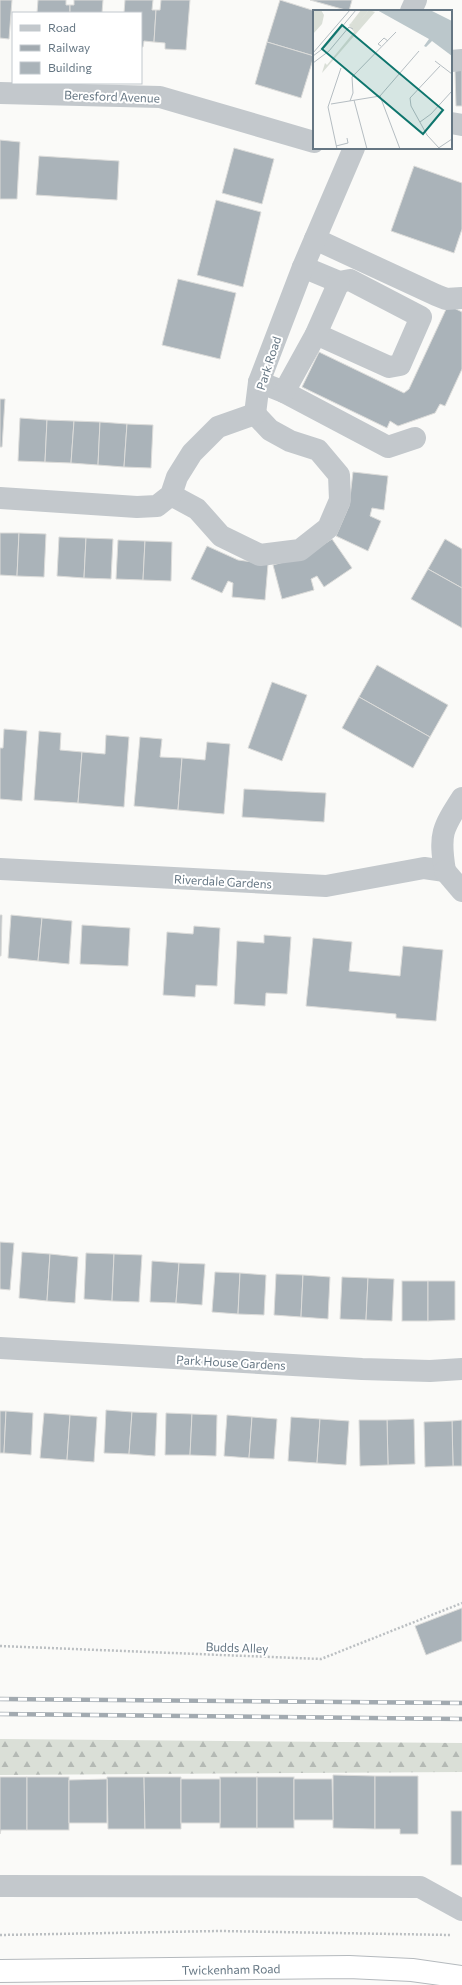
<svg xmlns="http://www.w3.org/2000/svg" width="462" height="1985" viewBox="0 0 462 1985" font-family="Commissioner,sans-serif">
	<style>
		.forest { fill: url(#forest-firs) }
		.building { fill: #aab3b9; stroke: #dcdcda }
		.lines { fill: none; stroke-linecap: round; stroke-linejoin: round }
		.highway-casing { stroke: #b4b9bd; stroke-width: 24 }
		.path { stroke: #bbbfc2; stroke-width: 2.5; stroke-dasharray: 2 2; stroke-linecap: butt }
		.minor { stroke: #c3c8cc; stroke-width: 22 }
		.highway { stroke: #fff; stroke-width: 22 }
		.rail-casing { stroke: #a2aab0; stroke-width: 4.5 }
		.rail { stroke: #fff; stroke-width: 3; stroke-dasharray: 9; stroke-linecap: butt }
		.labels { text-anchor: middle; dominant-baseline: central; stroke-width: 4; stroke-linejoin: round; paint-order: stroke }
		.street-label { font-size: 12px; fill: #657683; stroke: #fff }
		.inset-road { fill: none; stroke: #b5bdc2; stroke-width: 1 }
		.view { fill: #0f766e; fill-opacity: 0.15; stroke: #0f766e; stroke-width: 2 }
		.inset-edge { fill: none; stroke: #657683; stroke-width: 2 }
	</style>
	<defs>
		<pattern id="forest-firs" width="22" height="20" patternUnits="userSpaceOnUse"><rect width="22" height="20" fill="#dadfd7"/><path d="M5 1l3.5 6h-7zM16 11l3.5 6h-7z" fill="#b4b9b4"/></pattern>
	</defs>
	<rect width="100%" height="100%" fill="#fafaf8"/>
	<!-- forest -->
	<path class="forest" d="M0,1739L462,1743V1772L0,1775Z"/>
	<!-- building -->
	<g class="building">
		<path d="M0,0H12L9,39L0,38Z"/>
		<path d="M38,0H66V5H70V13H37Z"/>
		<path d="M74,0H103L102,13H70V5H74Z"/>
		<path d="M125,0H153L152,10H156L154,42L144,41L143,47H141V13H124Z"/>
		<path d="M161,0H190L186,50L165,49V43L154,42L156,10H160Z"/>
		<path d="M280,0L315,11L314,56L267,42Z"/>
		<path d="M310,0H352L349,11Z"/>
		<path d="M267,42L314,56L301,98L255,84Z"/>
		<path d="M462,70V106H456L455,71Z"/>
		<path d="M0,140L20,142L17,199H0Z"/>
		<path d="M234,148L274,159L262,204L222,193Z"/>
		<path d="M39,156L119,161L117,200L36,195Z"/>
		<path d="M414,166L462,183V229L454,253L391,231Z"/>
		<path d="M216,200L261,212L243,287L197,275Z"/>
		<path d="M178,279L236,293L220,359L162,345Z"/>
		<path d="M448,305L462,312V369L445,406L440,404L435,413L398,426L390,421L387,428L302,387L319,352L404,393L409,389Z"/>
		<path d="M0,399H5L2,447H0Z"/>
		<path d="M20,418L47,420L45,462L18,461Z"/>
		<path d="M47,420L74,421L71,463L45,462Z"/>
		<path d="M74,421L100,422L98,465L71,463Z"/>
		<path d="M100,422L127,424L124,467L98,465Z"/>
		<path d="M127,424L153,425L151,468L124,467Z"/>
		<path d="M353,472L388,476L384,510L372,508L370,516L381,521L368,551L336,536L349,506Z"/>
		<path d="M0,533H19L17,576L0,575Z"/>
		<path d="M19,533L46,534L44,577L17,576Z"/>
		<path d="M59,537L86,538L84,578L57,576Z"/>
		<path d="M86,538L113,539L111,579L84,578Z"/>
		<path d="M332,539L352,568L324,587L317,576L311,579L314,590L282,599L273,565L305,556Z"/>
		<path d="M445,539L462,549V588L428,569Z"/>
		<path d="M118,540L145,541L143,580L116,579Z"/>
		<path d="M145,541L172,542L171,581L143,580Z"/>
		<path d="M207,546L238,560L268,564L265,600L232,597L233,583L228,581L222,593L191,579Z"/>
		<path d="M428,569L462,588V628L411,599Z"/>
		<path d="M377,665L448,705L430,737L359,697Z"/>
		<path d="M272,682L307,695L282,761L248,748Z"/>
		<path d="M359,697L430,737L413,768L342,728Z"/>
		<path d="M4,729L27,731L22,801L0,799V748H3Z"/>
		<path d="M39,731L61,733L60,750L82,752L78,803L34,800Z"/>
		<path d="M106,735L129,737L124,807L78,803L82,752L105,754Z"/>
		<path d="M140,737L162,739L160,757L182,758L178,810L134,806Z"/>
		<path d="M207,742L230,744L224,814L178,810L182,758L205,760Z"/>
		<path d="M244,789L326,793L324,822L242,817Z"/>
		<path d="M0,915H2L1,956H0Z"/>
		<path d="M11,915L42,918L38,961L8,958Z"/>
		<path d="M42,918L72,921L69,964L38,961Z"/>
		<path d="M82,925L130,928L128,966L80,964Z"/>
		<path d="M194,926L220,928L217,986L196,985L195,997L163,995L167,932L193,934Z"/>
		<path d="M264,935L291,937L287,994L266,993L265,1006L234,1004L237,941L264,943Z"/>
		<path d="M313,938L352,942L349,971L400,976L403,946L443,950L436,1021L396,1018V1014L306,1006Z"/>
		<path d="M0,1242L14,1243L10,1290L0,1289Z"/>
		<path d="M22,1252L50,1254L47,1301L19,1298Z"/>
		<path d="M86,1253L114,1254L112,1301L84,1299Z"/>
		<path d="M50,1254L78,1257L75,1303L47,1301Z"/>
		<path d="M114,1254L142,1255L139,1302L112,1301Z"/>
		<path d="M152,1261L179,1263L176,1303L150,1302Z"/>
		<path d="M179,1263L205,1264L202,1305L176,1303Z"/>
		<path d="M215,1272L240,1273L238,1314L212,1312Z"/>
		<path d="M240,1273L266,1275L264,1315L238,1314Z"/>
		<path d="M276,1274L303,1275L301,1317L274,1315Z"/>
		<path d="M303,1275L330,1277L328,1319L301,1317Z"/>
		<path d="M342,1277L368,1278L366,1320L340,1319Z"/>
		<path d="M368,1278L394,1279L392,1321L366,1320Z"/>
		<rect x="402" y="1281" width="26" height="40"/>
		<path d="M428,1281H455V1320L428,1321Z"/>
		<path d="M106,1410L132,1412L129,1454L104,1453Z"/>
		<path d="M0,1411H6L4,1453H0Z"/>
		<path d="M6,1411L33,1413L31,1455L4,1453Z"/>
		<path d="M132,1412L157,1413L155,1456L129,1454Z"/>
		<path d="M44,1413L70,1415L67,1460L40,1458Z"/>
		<path d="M166,1413L192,1414L190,1455H165Z"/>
		<path d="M192,1414L217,1415L216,1456L190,1455Z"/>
		<path d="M70,1415L97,1417L94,1462L67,1460Z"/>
		<path d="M227,1415L252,1417L249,1458L224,1456Z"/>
		<path d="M252,1417L277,1419L274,1459L249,1458Z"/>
		<path d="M291,1417L320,1419L317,1463L288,1461Z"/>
		<path d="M320,1419L349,1421L346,1465L317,1463Z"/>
		<path d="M414,1419L415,1464L388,1465L387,1420Z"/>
		<path d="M359,1420H387L388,1465L360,1466Z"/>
		<path d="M462,1420V1466H453L452,1421Z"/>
		<path d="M452,1421L453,1466L425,1467L424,1422Z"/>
		<path d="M462,1608V1641L426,1655L415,1626Z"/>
		<path d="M333,1775L375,1776V1829L333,1828Z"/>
		<path d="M375,1776H418V1834H400V1829H375Z"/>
		<path d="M0,1777H27V1830H1L0,1834Z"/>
		<rect x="27" y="1777" width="42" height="53"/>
		<path d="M107,1777H144L145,1829H108Z"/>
		<path d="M144,1777H181V1829H145Z"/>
		<rect x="220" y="1777" width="37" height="51"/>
		<rect x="257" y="1777" width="37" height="51"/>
		<path d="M107,1779V1823H69V1780Z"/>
		<rect x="181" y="1779" width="39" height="44"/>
		<path d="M294,1779H332L333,1820H294Z"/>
		<rect x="451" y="1811" width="11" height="54"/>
	</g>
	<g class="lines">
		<!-- highway casing -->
		<g class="highway-casing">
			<path id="highway" d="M0,1971L349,1967L412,1970L462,1977"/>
		</g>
		<!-- path -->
		<g class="path">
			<path d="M0,1646L321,1659L462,1603"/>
			<path d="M0,1935L220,1931L451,1935"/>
		</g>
		<!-- minor -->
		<g class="minor">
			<path d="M411,11L416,0"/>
			<path d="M451,61L462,60"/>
			<path d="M0,93L160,97L314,142"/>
			<path d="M451,123L462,125"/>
			<path d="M315,239L436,295L446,299L462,298"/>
			<path d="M303,267L339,282L350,280L421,317L400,365L389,367L316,334"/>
			<path d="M259,382L284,392L388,447L415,438"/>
			<path d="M284,392L316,334L339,282"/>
			<path d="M171,495L197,509L221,536L260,555L300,550L328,528L340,500L339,475L318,450L290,441L270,430L255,414"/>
			<path d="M0,498L137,507L157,506L171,495L177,477L192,453L218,427L255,414L259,382L303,267L354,148"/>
			<path d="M0,869L326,886L424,868L445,871"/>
			<path d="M445,871C439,834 442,829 462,798"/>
			<path d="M445,871L462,891"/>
			<path d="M0,1348L362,1369L430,1371L462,1369"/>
			<path d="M0,1886L420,1887L462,1910"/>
		</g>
		<!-- highway -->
		<use href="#highway" class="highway"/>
		<!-- rail casing -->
		<g class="rail-casing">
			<g id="rail">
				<path d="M0,1699L462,1703"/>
				<path d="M0,1714L462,1719"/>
			</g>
		</g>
		<!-- rail -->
		<use href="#rail" class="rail"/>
	</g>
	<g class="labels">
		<!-- street labels -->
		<g class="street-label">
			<text transform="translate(112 96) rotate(2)">Beresford Avenue</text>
			<text transform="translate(268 363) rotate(-72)">Park Road</text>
			<text transform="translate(223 881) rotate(3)">Riverdale Gardens</text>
			<text transform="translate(231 1362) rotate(3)">Park House Gardens</text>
			<text transform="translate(237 1647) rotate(2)">Budds Alley</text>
			<text transform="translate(231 1969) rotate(-1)">Twickenham Road</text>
		</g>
	</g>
	<!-- overview -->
	<g transform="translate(313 10)">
		<rect width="139" height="139" fill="#fafaf8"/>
		<path d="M48,0H56L43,16L38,13Z" fill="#dadfd7"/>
		<path d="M0,0H8L11,5L9,14L0,24ZM56,0L62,2L9,63L12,53L14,55L41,22L36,15L38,13L43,15Z" fill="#dadfd7"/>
		<path d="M64,0H117L139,11V46L119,31L113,37L111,36L116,29Z" fill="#bbc7cb"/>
		<path class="inset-road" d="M68,36L65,34L71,28L75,31M0,43L37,0M0,46L12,37L43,0M122,51L139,64M0,53L16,41L36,17L40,19M67,86L106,41M67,86L87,139M41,90L54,139M37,91L40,83L39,67L83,22M18,94L67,86M107,112L118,104L139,81M23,136L35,133L34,128M126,138L114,125L98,96L97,88L127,56M24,139L15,97L28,58M124,139L139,129"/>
		<path class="view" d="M29,15L130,100L110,124L9,39Z"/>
		<rect width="139" height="139" class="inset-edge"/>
	</g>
	<!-- legend -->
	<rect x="12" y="12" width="130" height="72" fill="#ffffff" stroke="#c1c8cd"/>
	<rect x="20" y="25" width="20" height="6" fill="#c3c8cc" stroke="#c1c8cd"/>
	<text x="48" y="32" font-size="12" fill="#657683">Road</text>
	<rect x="20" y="45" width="20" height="6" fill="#a2aab0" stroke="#c1c8cd"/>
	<text x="48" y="52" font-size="12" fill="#657683">Railway</text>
	<rect x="20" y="62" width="20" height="12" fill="#aab3b9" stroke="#c1c8cd"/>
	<text x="48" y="72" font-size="12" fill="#657683">Building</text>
</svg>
